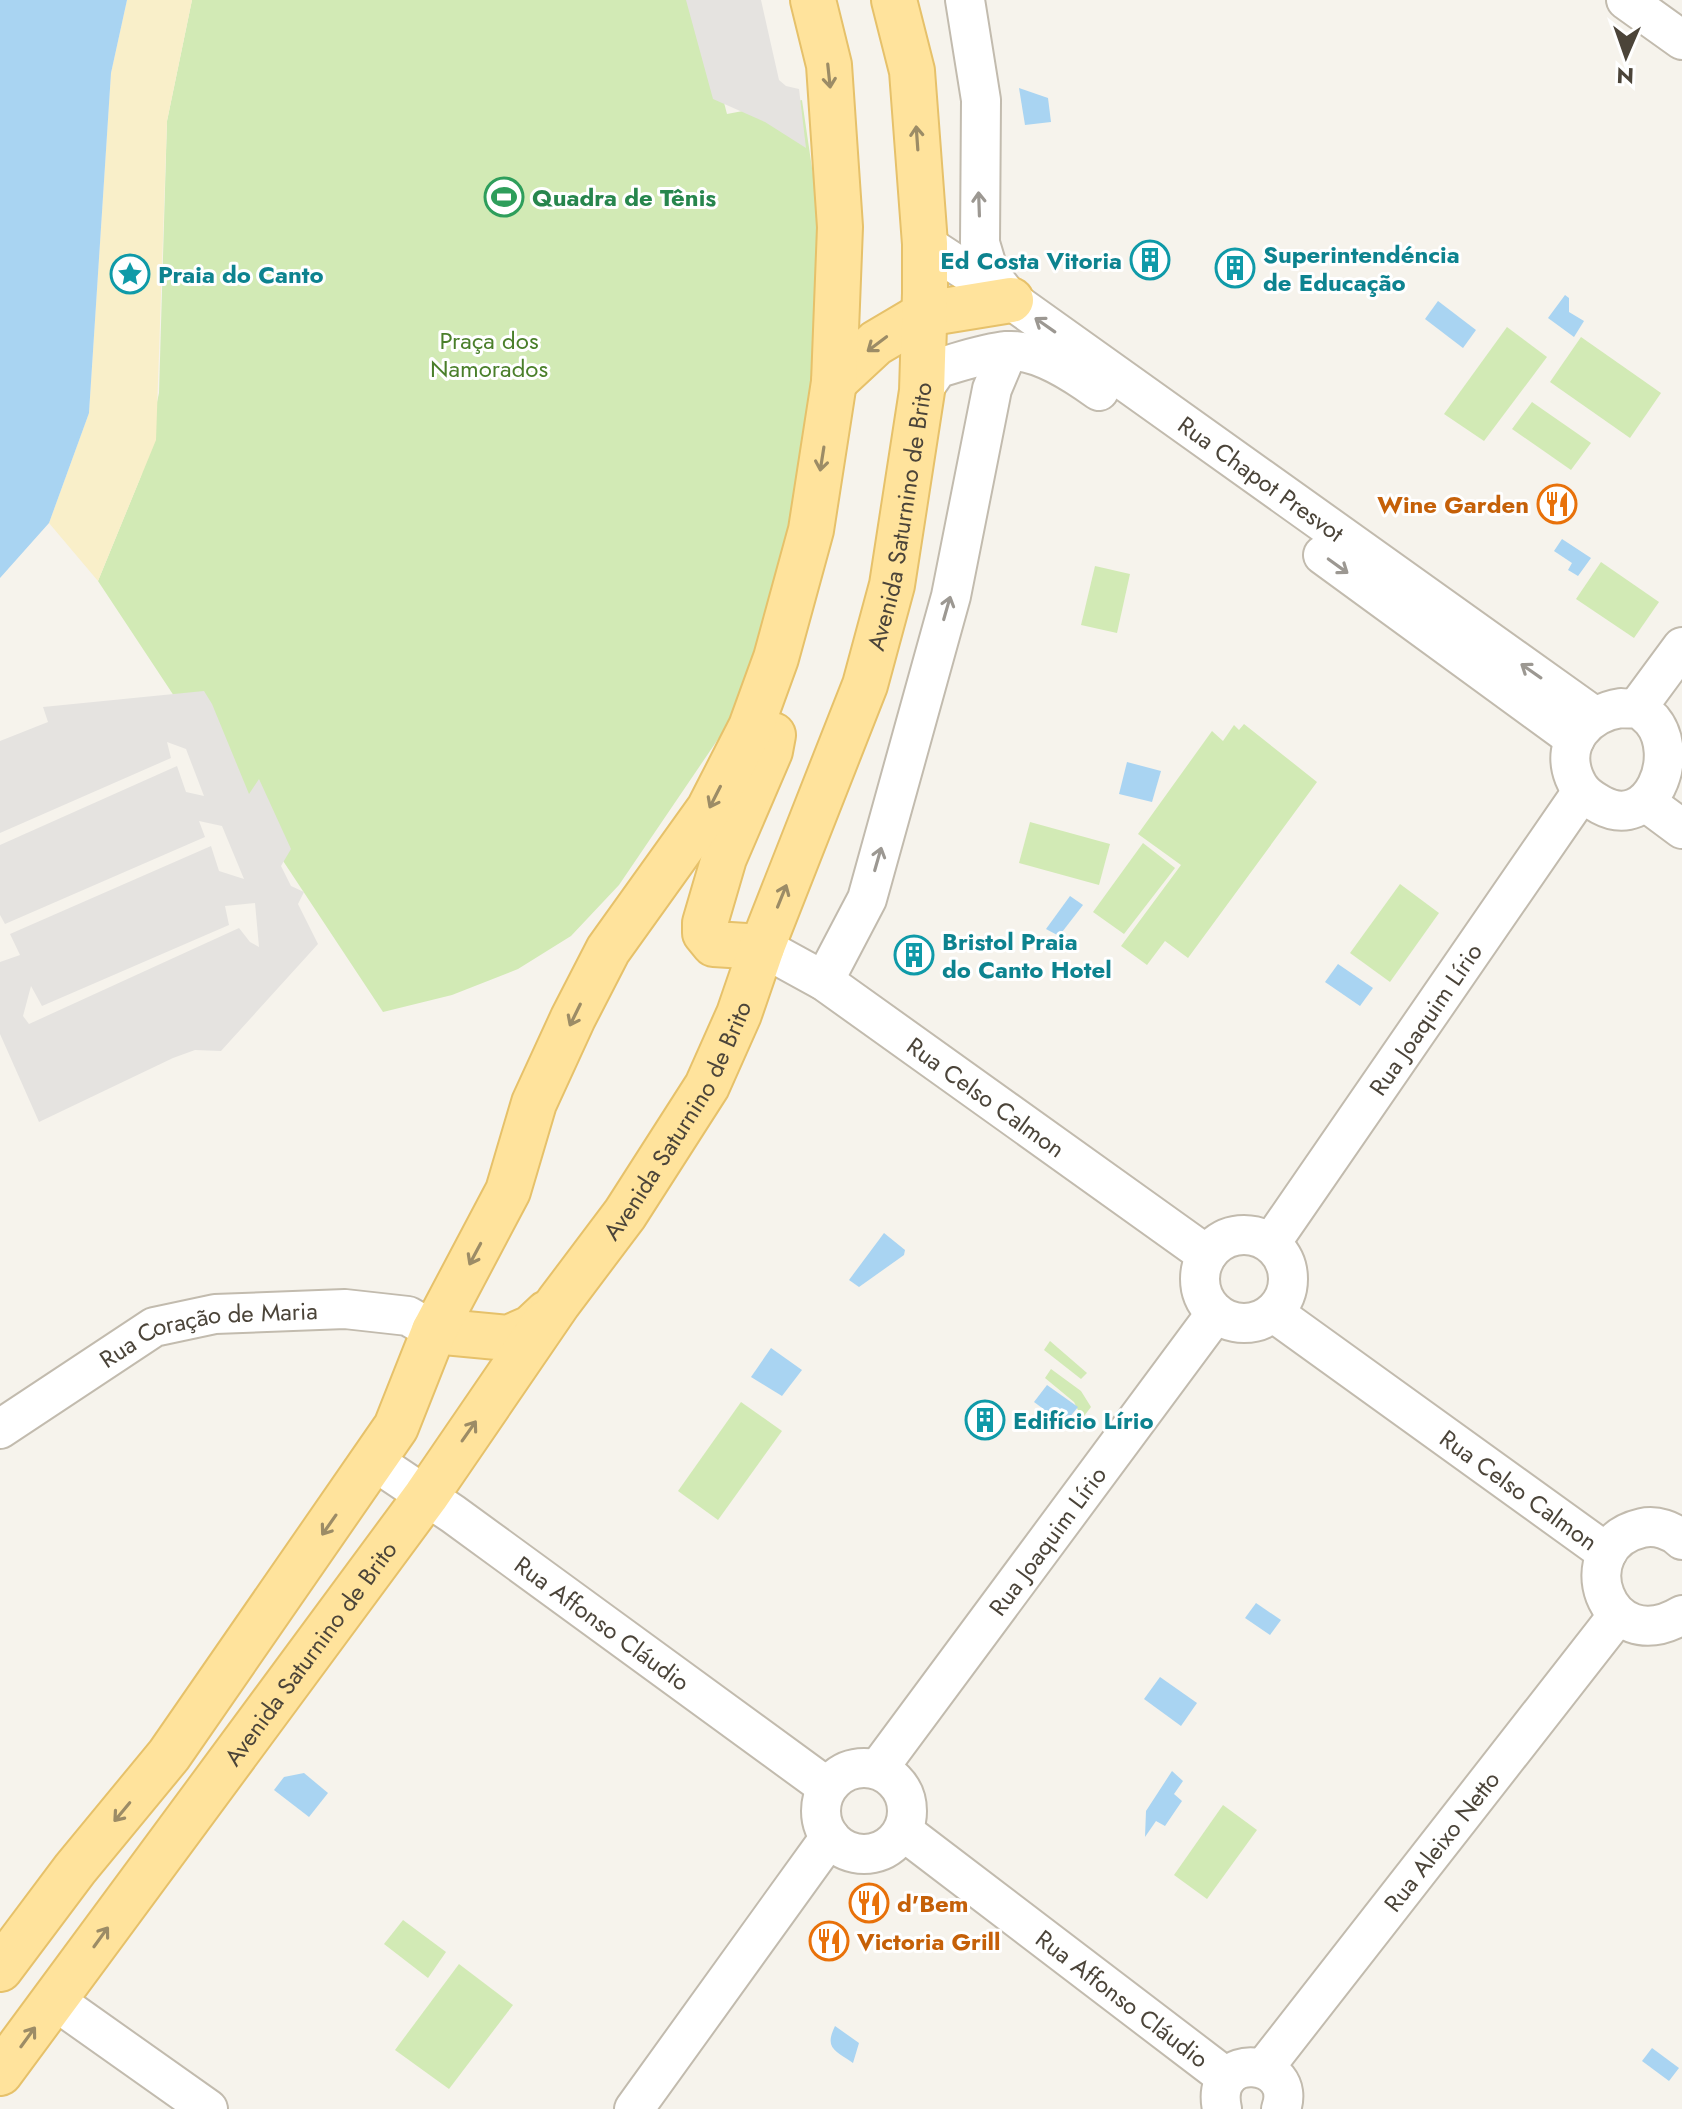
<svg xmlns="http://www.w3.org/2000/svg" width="1682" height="2109" viewBox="0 0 1682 2109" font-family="Jost,sans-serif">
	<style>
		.green { fill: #d2eab5 }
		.sand { fill: #f9efc9 }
		.parking { fill: #e5e3e0; fill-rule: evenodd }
		.water { fill: #a9d4f2 }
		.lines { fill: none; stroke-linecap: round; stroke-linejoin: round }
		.minor-casing { stroke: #c2bbae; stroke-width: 42 }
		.major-casing { stroke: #e6c16a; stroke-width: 48 }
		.minor { stroke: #fff; stroke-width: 38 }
		.major { stroke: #ffe39c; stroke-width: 44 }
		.oneway { stroke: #9c8c66 }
		.oneway2 { stroke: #9c9892 }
		.labels { text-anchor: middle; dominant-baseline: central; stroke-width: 6; stroke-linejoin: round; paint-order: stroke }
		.leisure-label { font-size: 24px; font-weight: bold; fill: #27864d; stroke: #fff; text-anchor: start }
		.culture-label { font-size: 24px; font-weight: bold; fill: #0d838f; stroke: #fff; text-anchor: start }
		.park-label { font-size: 24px; fill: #4a7f2a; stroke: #fff }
		.street-label { font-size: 24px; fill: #4b4439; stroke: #fff }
		.food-label { font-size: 24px; font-weight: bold; fill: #c56008; stroke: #fff; text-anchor: start }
	</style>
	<rect width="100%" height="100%" fill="#f6f3ec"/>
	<!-- green -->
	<g class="green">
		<path d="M192,0H697L727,114L802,100L818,209L821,310L786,596L729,723L619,885L571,936L518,969L452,995L383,1012L98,581L141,476L159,393L167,121Z"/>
		<path d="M1507,327L1547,357L1484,441L1444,414Z"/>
		<path d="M1581,337L1661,393L1630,438L1550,382Z"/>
		<path d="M1532,402L1591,443L1571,470L1512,429Z"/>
		<path d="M1601,562L1659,602L1634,638L1576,599Z"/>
		<path d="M1095,566L1130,574L1117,633L1081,625Z"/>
		<path d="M1244,724L1317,782L1188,958L1165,941L1147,965L1121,946L1181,865L1138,834L1212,731L1223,741L1234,725L1239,730Z"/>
		<path d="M1030,822L1110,844L1099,885L1019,863Z"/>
		<path d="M1143,843L1175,868L1124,934L1093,912Z"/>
		<path d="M1400,884L1439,913L1390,982L1350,953Z"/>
		<path d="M1050,1341L1087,1373L1081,1379L1044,1350Z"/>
		<path d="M1051,1369L1081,1391L1091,1407L1084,1416L1080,1414L1074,1402L1045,1378Z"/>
		<path d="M741,1402L782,1431L718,1520L678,1491Z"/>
		<path d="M1223,1805L1257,1830L1207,1899L1174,1875Z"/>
		<path d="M403,1920L446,1952L428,1978L384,1944Z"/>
		<path d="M459,1964L513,2005L449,2089L395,2050Z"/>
	</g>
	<!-- sand -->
	<path class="sand" d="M127,0H192L167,121L156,440L98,581L49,523L89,413L111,73Z"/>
	<!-- parking -->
	<g class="parking">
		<path d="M686,0H761L779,80L786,86L799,89L806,148L765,122L713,99Z"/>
		<path d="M204,691L212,704L249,794L259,779L291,849L281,866L291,886L304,892L298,904L318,944L221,1051L195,1050L173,1058L39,1122L0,1034V962L20,955L10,934L211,846L219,871L244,879L222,826L199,821L205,837L5,924L0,915V845L177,766L186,792L204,796L186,749L167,742L171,758L0,833V741L48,722L43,707ZM255,903L259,947L250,942L239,928L29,1024L23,1016L31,986L42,1006L229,925L225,906Z"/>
	</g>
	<!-- water -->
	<g class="water">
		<path d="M0,0H127L111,73L89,413L49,523L0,578Z"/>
		<path d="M1019,88L1048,98L1051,122L1025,125Z"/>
		<path d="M1565,295L1569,298V312L1584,321L1574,337L1548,318Z"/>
		<path d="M1438,301L1476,330L1463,348L1425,319Z"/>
		<path d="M1562,539L1591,558L1578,576L1568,570L1572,563L1554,551Z"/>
		<path d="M1127,762L1161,771L1152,802L1119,794Z"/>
		<path d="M1070,896L1083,905L1059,936L1046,929Z"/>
		<path d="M1338,964L1373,988L1360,1006L1325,982Z"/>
		<path d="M884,1233L905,1250L904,1255L859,1287L849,1280Z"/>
		<path d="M771,1348L802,1370L782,1396L751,1377Z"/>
		<path d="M1047,1385L1078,1407L1064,1424L1034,1402Z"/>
		<path d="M1256,1603L1281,1620L1270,1635L1245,1618Z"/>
		<path d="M1160,1677L1197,1703L1181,1726L1144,1699Z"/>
		<path d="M1172,1771L1183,1781L1174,1794L1182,1801L1165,1826L1156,1821L1145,1837L1146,1811Z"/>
		<path d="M304,1773L328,1793L309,1817L274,1790L284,1777Z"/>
		<path d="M835,2026L859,2043L853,2063C835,2050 824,2049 835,2026Z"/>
		<path d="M1652,2048L1679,2068L1669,2081L1642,2061Z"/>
	</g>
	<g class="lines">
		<!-- minor casing -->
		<g class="minor-casing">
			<g id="minor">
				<path d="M965,0L981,100L980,243L989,273L1004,292"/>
				<path d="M1626,0L1682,40"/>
				<path id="s1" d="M925,244L1011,300L1594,716"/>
				<path d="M922,391L938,368C960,362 984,353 1007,351C1038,349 1074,373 1099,391"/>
				<path d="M1323,555L1575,739"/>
				<path d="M1621,708C1626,709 1636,708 1638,709C1642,710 1649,717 1652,720C1682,756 1651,832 1601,805C1587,797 1580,792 1574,777C1560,741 1588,713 1621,708Z"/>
				<path d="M1637,708L1682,647"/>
				<path d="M1647,803L1682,829"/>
				<path id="s2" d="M762,947L824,981L1207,1255"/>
				<path d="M824,981L867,899L951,596L992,389L1008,351"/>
				<circle cx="1244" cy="1279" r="44"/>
				<path id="s3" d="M1271,1243L1581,793"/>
				<path id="s4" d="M1274,1313L1607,1553"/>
				<path id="s5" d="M0,1429L154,1327L215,1314L345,1309L408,1316L434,1331"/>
				<path id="s6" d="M374,1461L453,1514L827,1787"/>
				<path d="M1682,1540C1672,1530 1656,1525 1642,1528C1567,1545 1605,1661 1682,1615"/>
				<circle cx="864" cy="1811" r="43"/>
				<path id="s7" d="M878,1769L1216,1313"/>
				<path id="s8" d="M903,1831L1227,2078"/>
				<path d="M54,2000L208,2109"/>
				<path id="s9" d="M1264,2068L1618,1615"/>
				<path d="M634,2109L830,1837"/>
				<path d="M1222,2109C1209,2048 1299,2059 1281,2109"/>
			</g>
		</g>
		<!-- major casing -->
		<g class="major-casing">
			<g id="major">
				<path d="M834,382L876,343L925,314L1011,300"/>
				<path d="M762,947L714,944L705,933V923L724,858L770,751L773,735"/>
				<path d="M434,1331L508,1338L531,1328L547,1313"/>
				<path d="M0,1969L75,1869L169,1755L396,1427L434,1331L508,1191L534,1103L573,1018L608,950L709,809L751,727L776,658L811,530L834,382L840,227L829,65L813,0"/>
				<path id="s10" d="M0,2073L426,1496L558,1303L625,1214L707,1086L739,1014L762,947L865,685L892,585L922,391L925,293V244L912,71L894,0"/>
			</g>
		</g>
		<!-- minor -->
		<use href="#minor" class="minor"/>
		<!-- major -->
		<use href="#major" class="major"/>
	</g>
	<!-- one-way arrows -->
	<defs><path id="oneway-shaft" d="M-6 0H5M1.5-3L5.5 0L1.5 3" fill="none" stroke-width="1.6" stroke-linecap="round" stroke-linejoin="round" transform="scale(2)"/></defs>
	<g class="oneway">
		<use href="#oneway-shaft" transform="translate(829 76) rotate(84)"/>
		<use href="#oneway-shaft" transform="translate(917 138) rotate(-94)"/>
		<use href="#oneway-shaft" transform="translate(877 344) rotate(143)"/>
		<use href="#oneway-shaft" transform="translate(822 459) rotate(99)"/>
		<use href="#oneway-shaft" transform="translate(715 797) rotate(117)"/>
		<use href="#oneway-shaft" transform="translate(782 896) rotate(-68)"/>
		<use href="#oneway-shaft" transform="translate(575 1015) rotate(116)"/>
		<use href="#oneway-shaft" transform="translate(475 1254) rotate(118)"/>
		<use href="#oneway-shaft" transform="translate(469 1431) rotate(-55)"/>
		<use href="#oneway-shaft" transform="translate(329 1525) rotate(125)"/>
		<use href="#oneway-shaft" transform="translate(122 1812) rotate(130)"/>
		<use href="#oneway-shaft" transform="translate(101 1937) rotate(-54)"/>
		<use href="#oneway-shaft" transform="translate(28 2037) rotate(-54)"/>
	</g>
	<g class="oneway2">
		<use href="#oneway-shaft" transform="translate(979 204) rotate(-92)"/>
		<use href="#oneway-shaft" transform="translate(1045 325) rotate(-145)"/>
		<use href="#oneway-shaft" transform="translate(1338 566) rotate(36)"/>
		<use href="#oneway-shaft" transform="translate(947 608) rotate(-74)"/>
		<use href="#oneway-shaft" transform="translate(1531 671) rotate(-145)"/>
		<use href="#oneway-shaft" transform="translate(878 859) rotate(-74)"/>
	</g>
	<!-- icons -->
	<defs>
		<g id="stadium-ring" transform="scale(2)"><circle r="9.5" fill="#fff" stroke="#2e9e5b" stroke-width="1.5"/><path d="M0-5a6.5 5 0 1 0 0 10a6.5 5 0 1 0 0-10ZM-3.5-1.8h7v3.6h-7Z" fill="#2e9e5b"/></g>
		<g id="building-ring" transform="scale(2)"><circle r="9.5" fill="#fff" stroke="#0f9aa8" stroke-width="1.5"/><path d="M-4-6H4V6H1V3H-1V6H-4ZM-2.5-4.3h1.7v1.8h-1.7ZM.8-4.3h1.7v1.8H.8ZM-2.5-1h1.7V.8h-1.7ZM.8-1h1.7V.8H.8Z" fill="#0f9aa8"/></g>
		<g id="sight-ring" transform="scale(2)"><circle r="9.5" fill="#fff" stroke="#0f9aa8" stroke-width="1.5"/><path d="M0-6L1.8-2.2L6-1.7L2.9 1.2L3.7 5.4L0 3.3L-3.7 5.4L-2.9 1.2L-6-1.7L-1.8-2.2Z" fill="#0f9aa8"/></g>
		<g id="restaurant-ring" transform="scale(2)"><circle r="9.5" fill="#fff" stroke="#e8710a" stroke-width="1.5"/><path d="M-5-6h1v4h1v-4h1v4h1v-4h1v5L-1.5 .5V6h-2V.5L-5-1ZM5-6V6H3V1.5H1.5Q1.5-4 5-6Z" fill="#e8710a"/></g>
	</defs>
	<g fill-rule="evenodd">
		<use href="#stadium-ring" x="504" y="197"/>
		<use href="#building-ring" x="1150" y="260"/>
		<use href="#building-ring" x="1235" y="268"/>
		<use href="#sight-ring" x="130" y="274"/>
		<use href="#restaurant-ring" x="1557" y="504"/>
		<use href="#building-ring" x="914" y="955"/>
		<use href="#building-ring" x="985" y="1420"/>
		<use href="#restaurant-ring" x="869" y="1903"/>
		<use href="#restaurant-ring" x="829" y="1941"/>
	</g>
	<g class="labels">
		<!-- leisure labels -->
		<g class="leisure-label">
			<text x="532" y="197">Quadra de Tênis</text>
		</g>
		<!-- culture labels -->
		<g class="culture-label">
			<text x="1263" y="254">Superintendéncia<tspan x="1263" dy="28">de Educação</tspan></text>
			<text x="1122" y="260" text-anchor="end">Ed Costa Vitoria</text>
			<text x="158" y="274">Praia do Canto</text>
			<text x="942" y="941">Bristol Praia<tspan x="942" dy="28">do Canto Hotel</tspan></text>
			<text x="1013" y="1420">Edifício Lírio</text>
		</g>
		<!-- park labels -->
		<g class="park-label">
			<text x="489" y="340">Praça dos<tspan x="489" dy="28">Namorados</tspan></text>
		</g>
		<!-- street labels -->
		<g class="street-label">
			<text stroke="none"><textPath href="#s1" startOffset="410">Rua Chapot Presvot</textPath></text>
			<text stroke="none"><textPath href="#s10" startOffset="1818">Avenida Saturnino de Brito</textPath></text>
			<text stroke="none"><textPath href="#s3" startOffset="272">Rua Joaquim Lírio</textPath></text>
			<text stroke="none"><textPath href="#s2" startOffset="270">Rua Celso Calmon</textPath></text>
			<text stroke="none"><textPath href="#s10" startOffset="1170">Avenida Saturnino de Brito</textPath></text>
			<text stroke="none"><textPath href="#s5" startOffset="236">Rua Coração de Maria</textPath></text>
			<text stroke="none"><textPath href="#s4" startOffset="302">Rua Celso Calmon</textPath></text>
			<text stroke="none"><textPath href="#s7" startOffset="284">Rua Joaquim Lírio</textPath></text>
			<text stroke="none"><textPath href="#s6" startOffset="280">Rua Affonso Cláudio</textPath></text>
			<text stroke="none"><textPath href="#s10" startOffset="522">Avenida Saturnino de Brito</textPath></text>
			<text stroke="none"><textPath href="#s9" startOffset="288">Rua Aleixo Netto</textPath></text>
			<text stroke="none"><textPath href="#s8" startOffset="276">Rua Affonso Cláudio</textPath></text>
		</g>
		<!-- food labels -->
		<g class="food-label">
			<text x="1529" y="504" text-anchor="end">Wine Garden</text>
			<text x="897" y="1903">d'Bem</text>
			<text x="857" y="1941">Victoria Grill</text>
		</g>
	</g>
	<!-- north arrow -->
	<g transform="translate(1626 56) rotate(182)" stroke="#ffffff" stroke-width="6" paint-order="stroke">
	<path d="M0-6L14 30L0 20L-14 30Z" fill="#4b4439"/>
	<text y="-12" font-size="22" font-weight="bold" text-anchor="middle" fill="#4b4439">N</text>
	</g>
</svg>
